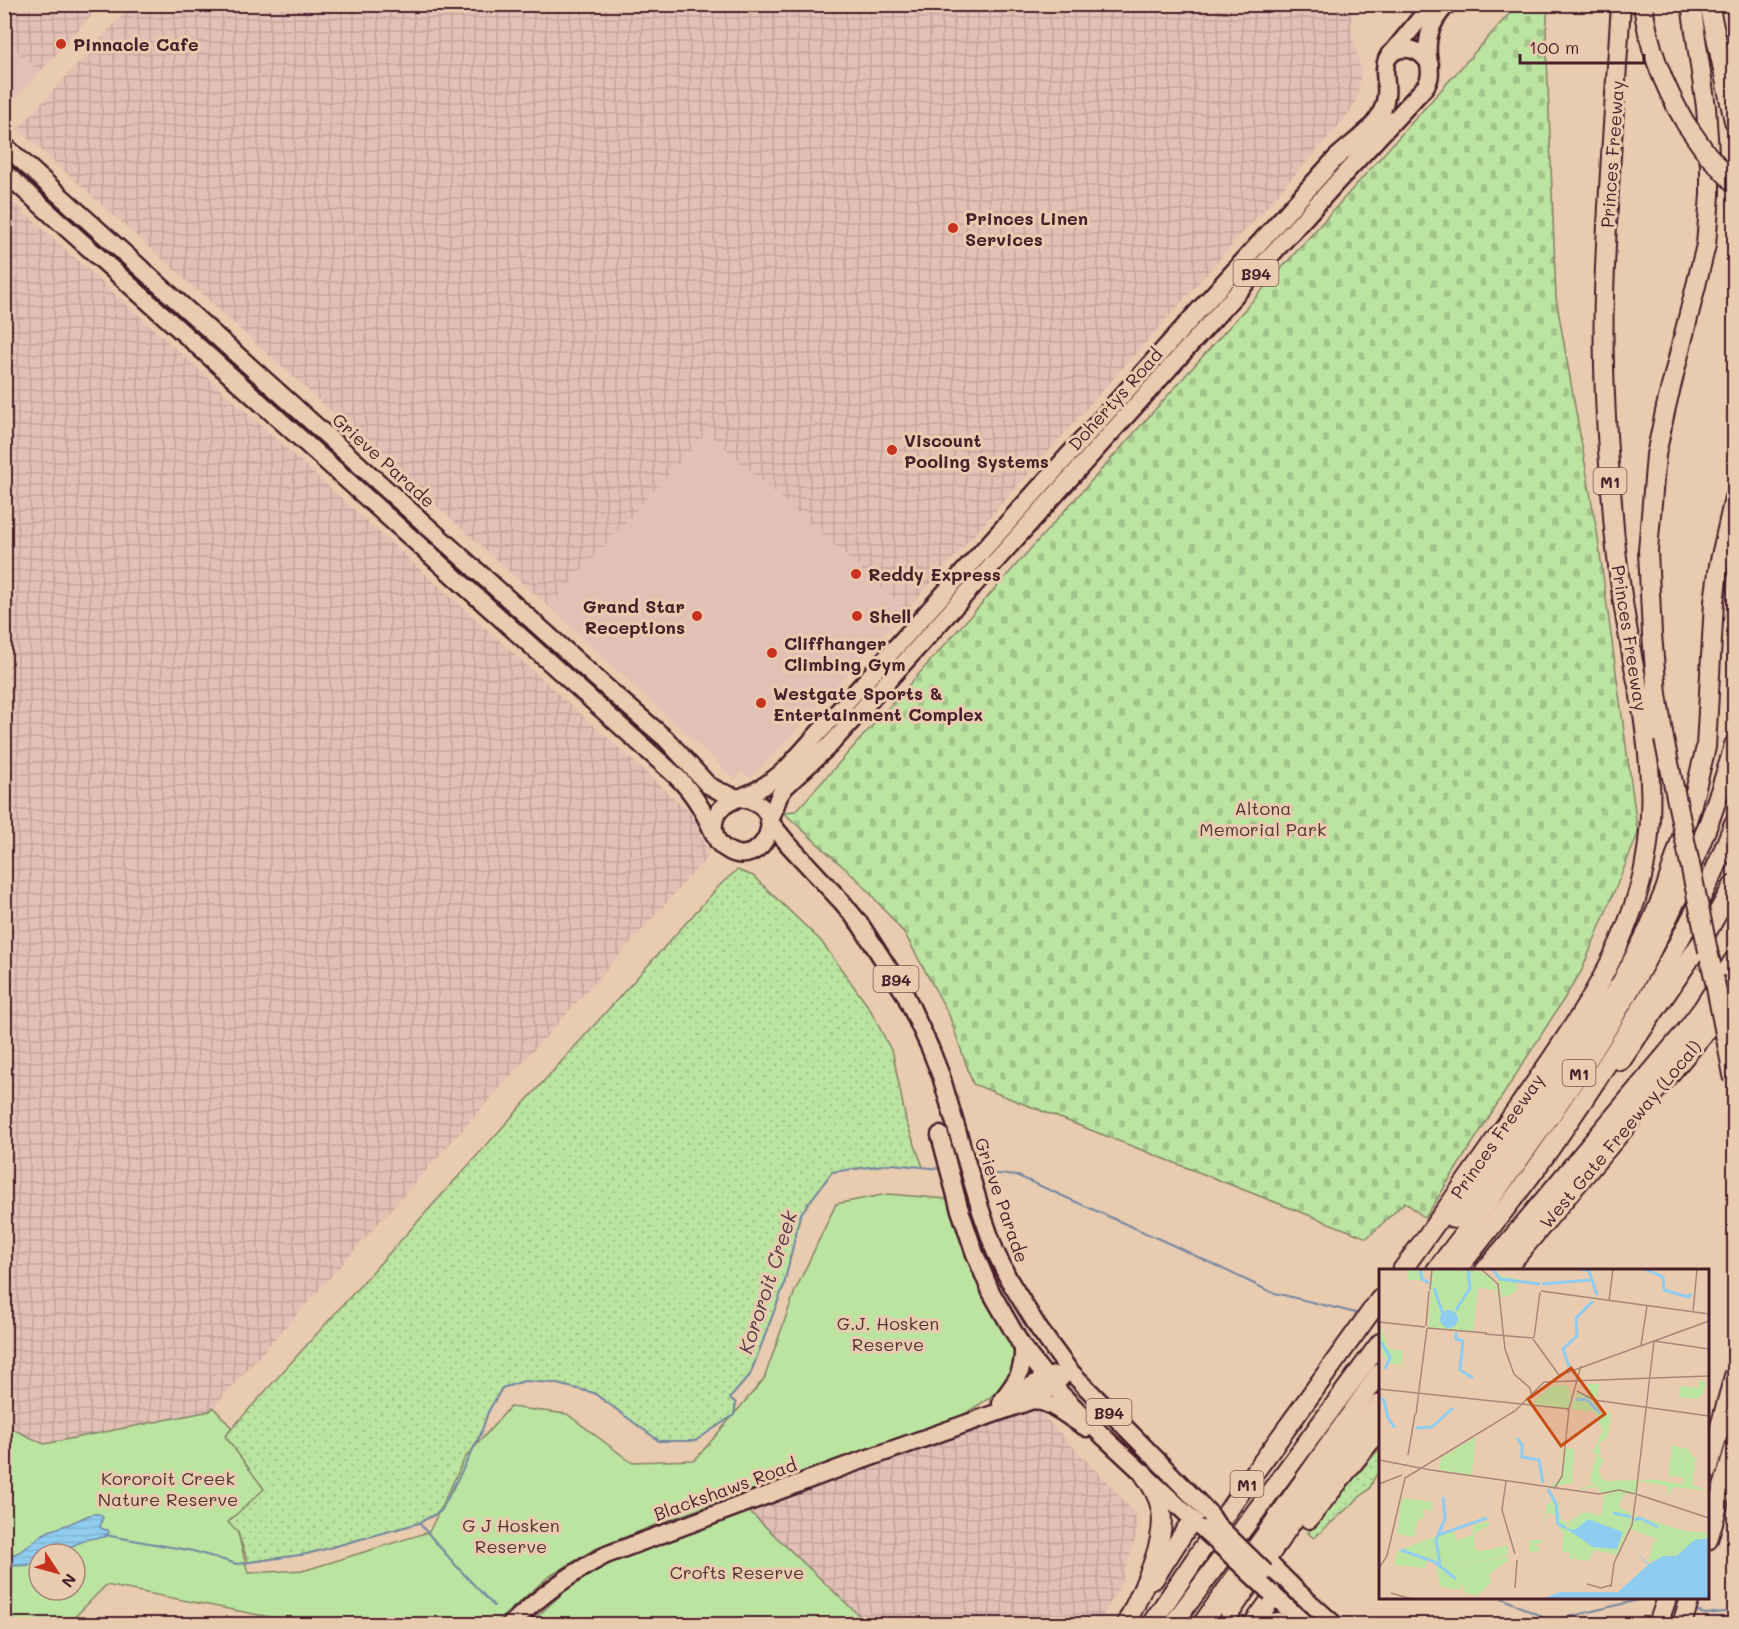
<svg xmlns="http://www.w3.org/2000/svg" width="1739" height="1629" viewBox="0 0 1739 1629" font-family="Mali,sans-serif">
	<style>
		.built { fill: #e3c0b6 }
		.industrial { fill: url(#industrial-grid) }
		.grass { fill: url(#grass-dots); stroke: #828266; stroke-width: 1.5 }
		.cemetery { fill: url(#cemetery-stones); stroke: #828266; stroke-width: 1.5 }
		.park { fill: #bbe4a0; stroke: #828266; stroke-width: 1.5; fill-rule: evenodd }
		.water { fill: url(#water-rules); stroke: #7387a1; stroke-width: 1.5 }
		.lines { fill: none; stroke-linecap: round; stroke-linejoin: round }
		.stream { stroke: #7387a1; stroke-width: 2 }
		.major-casing { stroke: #4a1f2b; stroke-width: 21 }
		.highway-casing { stroke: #4a1f2b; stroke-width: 22 }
		.major { stroke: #e9cbaf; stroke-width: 16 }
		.highway { stroke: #e9cbaf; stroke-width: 18 }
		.major-bridge-casing { stroke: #4a1f2b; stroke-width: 21; stroke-linecap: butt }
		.highway-bridge-casing { stroke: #4a1f2b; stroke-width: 22; stroke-linecap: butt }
		.major-bridge { stroke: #e9cbaf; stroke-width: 16 }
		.highway-bridge { stroke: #e9cbaf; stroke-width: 18 }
		.poi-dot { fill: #c8321e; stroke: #e9cbaf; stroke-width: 2 }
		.labels { text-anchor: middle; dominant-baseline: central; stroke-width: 6; stroke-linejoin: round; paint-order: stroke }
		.shield { fill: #e9cbaf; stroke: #7a5353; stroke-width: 1.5 }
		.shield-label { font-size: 16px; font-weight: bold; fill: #4a1f2b }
		.poi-label { font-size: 18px; font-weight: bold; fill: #4a1f2b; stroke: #e9cbaf; text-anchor: start }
		.street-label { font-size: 18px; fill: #4a1f2b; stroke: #e9cbaf }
		.park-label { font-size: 18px; fill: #553337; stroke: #e9cbaf }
		.water-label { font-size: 20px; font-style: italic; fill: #543949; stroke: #e9cbaf }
		.inset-river { fill: none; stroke: #8fcdf0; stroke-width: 3 }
		.inset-road { fill: none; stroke: #a9867a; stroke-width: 1.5 }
		.view { fill: #c84d12; fill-opacity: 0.15; stroke: #c84d12; stroke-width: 3 }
		.inset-edge { fill: none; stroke: #4a1f2b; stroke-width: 3 }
	</style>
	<defs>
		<pattern id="industrial-grid" width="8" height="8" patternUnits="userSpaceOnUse" patternTransform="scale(1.5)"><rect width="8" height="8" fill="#e3c0b6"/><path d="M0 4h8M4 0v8" fill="none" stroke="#c4a59d"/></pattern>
		<pattern id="grass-dots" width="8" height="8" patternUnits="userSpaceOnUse" patternTransform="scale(1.5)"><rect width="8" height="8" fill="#bbe4a0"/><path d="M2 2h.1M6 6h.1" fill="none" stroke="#a2c38a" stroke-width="1.8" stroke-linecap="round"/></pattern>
		<pattern id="cemetery-stones" width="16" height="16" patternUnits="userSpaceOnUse" patternTransform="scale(1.5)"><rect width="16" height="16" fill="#bbe4a0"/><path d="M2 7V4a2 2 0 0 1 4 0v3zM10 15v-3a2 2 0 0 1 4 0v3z" fill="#a2c38a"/></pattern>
		<pattern id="water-rules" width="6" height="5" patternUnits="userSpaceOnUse" patternTransform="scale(1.5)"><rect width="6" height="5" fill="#8fcdf0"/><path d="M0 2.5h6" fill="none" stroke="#7db0ce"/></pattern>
	</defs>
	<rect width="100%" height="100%" fill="#e9cbaf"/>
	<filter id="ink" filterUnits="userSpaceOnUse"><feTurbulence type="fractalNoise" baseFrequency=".0167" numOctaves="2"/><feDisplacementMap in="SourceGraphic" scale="12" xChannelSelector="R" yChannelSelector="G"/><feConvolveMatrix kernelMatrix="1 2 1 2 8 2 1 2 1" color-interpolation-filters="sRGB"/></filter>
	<g filter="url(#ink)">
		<!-- built -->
		<g class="built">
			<path d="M4,40L40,72L5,110H4Z"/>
			<path d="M707,432L907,610L751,778L742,771L735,779L549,607Z"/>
		</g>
		<!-- industrial -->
		<g class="industrial">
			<path d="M4,5L5,4L101,5L40,72L5,40Z"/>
			<path d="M132,5H1355L1351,18L1352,36L1361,69L1358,96L1350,111L1341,123L907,610L707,432L549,607L18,129Z"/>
			<path d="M4,194L694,816L709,855L210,1411L43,1444L4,1425Z"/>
			<path d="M1034,1406L1120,1496L1132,1510L1136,1518L1137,1527L1136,1536L1120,1586L1098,1624H897L888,1616L880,1624H868L749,1511Z"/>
		</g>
		<!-- grass -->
		<g class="grass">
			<path d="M5,156L216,346L207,344L155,300L132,274L8,163Z"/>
			<path d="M232,359L469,574V576H465L324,452L301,425L238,369Z"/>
			<path d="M737,870L753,876L821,941L870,1009L893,1054L906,1121L923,1167L891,1164L832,1172L800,1215L784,1285L750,1375L730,1398L736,1403L734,1415L695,1441H659L594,1393L553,1383L524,1381L502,1388L488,1412L480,1436L441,1511L419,1523L307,1554L248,1562L238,1533L227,1522L225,1436L721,884Z"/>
			<path d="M1380,1448V1471L1375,1477L1369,1489L1314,1538L1308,1533Z"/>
		</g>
		<!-- cemetery -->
		<path class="cemetery" d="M1517,5H1548L1546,32L1556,298L1597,532L1638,834L1581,972L1425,1218L1405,1202L1367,1238L973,1084L949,1015L905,934L862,884L783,812L796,811Z"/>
		<!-- park -->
		<g class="park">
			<path d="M887,1194L948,1199C963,1240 975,1282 996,1320C1004,1335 1018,1348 1014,1366C1009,1389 980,1404 961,1416L665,1521L593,1550L548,1577L494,1624H290L285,1620L106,1585L68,1624H5L4,1425L44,1444L210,1411L213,1407L232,1428L225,1436L264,1489L228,1522L238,1533L248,1573L306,1570L429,1532L465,1458L510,1407L567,1414L631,1462L695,1460L764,1379L795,1291L836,1204ZM39,1554H75V1590H39Z"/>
			<path d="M749,1511L868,1624H529L588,1570Z"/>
		</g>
		<!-- water -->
		<path class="water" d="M94,1514H99L103,1517L100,1527L103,1529L108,1530L109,1533L105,1537L88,1539L65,1549L58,1554H39V1564L36,1565L10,1566L5,1568V1555C20,1557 32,1541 45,1533C55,1528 66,1526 76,1521C83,1518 86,1515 94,1514Z"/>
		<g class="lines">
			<!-- stream -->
			<g class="stream">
				<path d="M977,1172L1018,1176L1177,1247L1271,1292L1360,1314"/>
				<path d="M420,1524L459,1569L494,1606"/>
				<path d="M105,1535L193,1551L237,1564L307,1554L419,1523L441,1511L480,1436L488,1412L502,1388L524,1381L553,1383L594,1393L659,1441H695L734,1415L736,1403L730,1398L750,1375L784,1285L800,1215L832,1172L891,1164L942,1169"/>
				<path d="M1502,1598L1551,1621L1647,1598"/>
				<path d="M1693,1610L1705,1614L1734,1611"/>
			</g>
			<!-- major casing -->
			<g class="major-casing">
				<g id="major">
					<path d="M1389,55C1403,43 1422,49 1430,65"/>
					<path d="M4,145L616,696L666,739L708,785L719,791L738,798"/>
					<path d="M4,172L676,776C694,793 704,812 714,834"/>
					<path d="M740,798C796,805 761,874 726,849C719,845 715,838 714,830C711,803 740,799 757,790C768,784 778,776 787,768L1335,159C1354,140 1383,126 1386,96C1388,83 1382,72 1387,59L1432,4"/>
					<path d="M770,821L779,796L785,787L830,745L1336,183L1425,87C1433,76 1429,68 1428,55C1426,35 1433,18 1448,4"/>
					<path d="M770,822L788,844L842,902L860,924L905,994L930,1048L941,1076L981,1211L995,1251L1009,1280L1039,1329L1069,1370L1210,1514"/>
					<path d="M940,1135L959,1207L975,1254L991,1292L1023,1348L1053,1386L1104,1437L1203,1529"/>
					<path d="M1002,1400C1016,1382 1024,1372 1023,1348"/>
					<path d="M1033,1400C1053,1402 1069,1419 1087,1428"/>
					<path d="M1001,1403L1045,1378L1055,1375"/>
					<path d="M1271,1565L1296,1590L1334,1624"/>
					<path d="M1265,1572L1269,1579L1271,1593L1305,1624"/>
					<path d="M511,1624C541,1595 569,1574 606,1555L843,1467L1033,1400L1053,1386L1069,1370"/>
				</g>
			</g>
			<!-- highway casing -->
			<g class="highway-casing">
				<g id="highway">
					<path d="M1643,4C1648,47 1664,87 1686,124"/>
					<path d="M1709,4L1734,121"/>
					<path d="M1664,739L1657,694L1652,634L1648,551L1656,455L1666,407L1706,245L1710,195V167L1706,107L1691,4"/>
					<path d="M1708,951L1714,977"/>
					<path d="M1621,1061L1702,941L1734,884"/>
					<path d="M1454,1219L1538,1105L1621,983L1648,930L1665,890L1691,808L1706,747L1714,602L1719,565L1734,498"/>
					<path d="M1402,1270C1442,1216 1480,1161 1519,1106C1566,1038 1616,970 1639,889C1657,826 1651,760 1640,696C1637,680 1633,665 1631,649C1622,601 1615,551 1612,502C1606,433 1602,363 1604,294C1607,197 1615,101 1621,4"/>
					<path d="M1436,1270C1560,1111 1680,942 1734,745"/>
					<path d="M1457,1270C1483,1237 1510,1204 1535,1170C1600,1079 1661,983 1709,882C1719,863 1726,843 1734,823"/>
					<path d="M1485,1270L1685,1032L1703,1008L1734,960"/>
					<path d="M1505,1270L1734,998"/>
					<path d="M1708,1470L1734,1376"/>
					<path d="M1309,1519L1380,1429"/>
					<path d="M1708,1540L1734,1449"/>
					<path d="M1154,1579L1186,1529L1193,1521"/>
					<path d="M1230,1613L1290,1525L1380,1404"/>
					<path d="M1126,1624C1140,1594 1167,1544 1161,1510C1159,1497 1151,1484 1143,1473"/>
					<path d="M1151,1624L1247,1483L1380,1299"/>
					<path d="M1173,1624L1380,1343"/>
					<path d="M1202,1624L1380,1373"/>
					<path d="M1253,1624L1269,1602L1271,1593"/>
					<path d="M1262,1624L1279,1622L1288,1624"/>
					<path d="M1658,1624L1667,1598"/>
					<path d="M1682,1624L1690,1598"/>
				</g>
			</g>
			<!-- major -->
			<use href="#major" class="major"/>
			<!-- highway -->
			<use href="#highway" class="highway"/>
			<!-- major-bridge casing -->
			<g class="major-bridge-casing">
				<g id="major-bridge">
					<path d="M1210,1514L1217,1525L1265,1572"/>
					<path d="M1203,1529L1271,1593"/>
				</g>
			</g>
			<!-- highway-bridge casing -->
			<g class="highway-bridge-casing">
				<g id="highway-bridge">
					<path d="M1686,124L1707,154L1734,183"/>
					<path d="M1664,739L1708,951"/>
					<path d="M1714,977L1734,1080"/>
				</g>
			</g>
			<!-- major-bridge -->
			<use href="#major-bridge" class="major-bridge"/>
			<!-- highway-bridge -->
			<use href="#highway-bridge" class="highway-bridge"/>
		</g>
	</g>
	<!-- markers -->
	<g class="poi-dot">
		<circle cx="61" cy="44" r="6"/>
		<circle cx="953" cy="228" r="6"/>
		<circle cx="892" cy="450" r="6"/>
		<circle cx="856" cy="574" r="6"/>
		<circle cx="697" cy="616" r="6"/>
		<circle cx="857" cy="616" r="6"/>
		<circle cx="772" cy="653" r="6"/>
		<circle cx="761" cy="703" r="6"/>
	</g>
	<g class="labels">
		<!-- shield labels -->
		<g class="shield">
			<rect x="1233.5" y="260" width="45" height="26" rx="4.5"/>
			<rect x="1593.5" y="468" width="33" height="26" rx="4.5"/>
			<rect x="873.5" y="966" width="45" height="26" rx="4.5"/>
			<rect x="1562.5" y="1060" width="33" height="26" rx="4.5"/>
			<rect x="1086.5" y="1399" width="45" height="26" rx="4.5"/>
			<rect x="1230.5" y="1471" width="33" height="26" rx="4.5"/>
		</g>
		<g class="shield-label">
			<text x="1256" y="273">B94</text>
			<text x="1610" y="481">M1</text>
			<text x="896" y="979">B94</text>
			<text x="1579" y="1073">M1</text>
			<text x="1109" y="1412">B94</text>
			<text x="1247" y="1484">M1</text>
		</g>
		<!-- poi labels -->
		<g class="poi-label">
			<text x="73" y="44">Pinnacle Cafe</text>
			<text x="965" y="218">Princes Linen<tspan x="965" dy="21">Services</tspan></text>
			<text x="904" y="440">Viscount<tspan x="904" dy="21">Pooling Systems</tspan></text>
			<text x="868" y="574">Reddy Express</text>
			<text x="685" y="606" text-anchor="end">Grand Star<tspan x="685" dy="21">Receptions</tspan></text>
			<text x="869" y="616">Shell</text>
			<text x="784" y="643">Cliffhanger<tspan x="784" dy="21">Climbing Gym</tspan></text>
			<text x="773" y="693">Westgate Sports &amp;<tspan x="773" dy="21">Entertainment Complex</tspan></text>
		</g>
		<!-- street labels -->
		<g class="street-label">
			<text transform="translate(1612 154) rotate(-86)">Princes Freeway</text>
			<text transform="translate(1115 399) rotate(-48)">Dohertys Road</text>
			<text transform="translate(384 460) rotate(42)">Grieve Parade</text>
			<text transform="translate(1630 638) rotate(81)">Princes Freeway</text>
			<text transform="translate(1620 1134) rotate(-50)">West Gate Freeway (Local)</text>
			<text transform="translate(1497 1136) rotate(-55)">Princes Freeway</text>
			<text transform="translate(1002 1200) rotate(71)">Grieve Parade</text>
			<text transform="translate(725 1489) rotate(-20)">Blackshaws Road</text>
		</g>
		<!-- park labels -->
		<g class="park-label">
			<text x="1263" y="808">Altona<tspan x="1263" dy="21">Memorial Park</tspan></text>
			<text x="888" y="1323">G.J. Hosken<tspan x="888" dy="21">Reserve</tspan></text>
			<text x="168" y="1478">Kororoit Creek<tspan x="168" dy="21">Nature Reserve</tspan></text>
			<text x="511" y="1525">G J Hosken<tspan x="511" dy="21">Reserve</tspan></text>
			<text x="737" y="1572">Crofts Reserve</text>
		</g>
		<!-- water labels -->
		<g class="water-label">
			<text transform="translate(767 1282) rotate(-72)">Kororoit Creek</text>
		</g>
	</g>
	<!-- overview -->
	<g transform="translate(1379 1269)">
		<rect width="330" height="330" fill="#e9cbaf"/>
		<path d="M54,0L100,2L113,9L119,21L120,64L118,21L99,19L94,63L49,58ZM118,6L161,14V16L138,13L137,23L123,29ZM0,54L10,80L24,82L23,96L8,94L0,74ZM320,112L327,113L325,124L330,126L324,124L318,130L300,128L302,117L319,119ZM195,129L207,130L209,136L219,140L216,143L192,140ZM97,168L93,206L60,201L62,189ZM186,179L195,180L193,214L171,218L182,209ZM217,186L225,191L220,201L224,212L271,211L262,209L305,215L304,208L289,207L291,192L308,191L316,194L313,216L330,222L295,218L288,227V217L260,212L257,224L224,225L218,218L195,222L216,215L211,212ZM23,229L54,233L53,242L43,240L46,249L39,250L36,268L18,265ZM179,231L182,250L188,254L204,243L222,246H204L186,259L189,261L184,266L175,245L167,244L163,273L154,277L161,279L160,282L150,283L151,271H163L166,244L155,241L167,243L168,235L176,232V241L178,246ZM109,252L111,256L95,265V278L99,283L129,276L128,287L81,296L59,281V267L75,262L78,271L94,266V257ZM55,268L58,281L49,279L48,291L19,282Z" fill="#bbe4a0"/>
		<path d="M255,246L306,262L330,264V289L270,295L294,286L275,269L252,260ZM59,267V281L81,296L128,288L129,292L110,305L112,314L99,326L88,325L80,313L81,321L62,318L56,294L65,298L48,290L49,280L58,281L55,268Z" fill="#bbe4a0"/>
		<path d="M189,116L192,130L189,140L151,136L173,117Z" fill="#bbe4a0"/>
		<path d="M29,0H44L46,11L51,12L28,11ZM209,115H220L217,132L222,143L232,144L229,167L220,175L222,187L213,184L224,162L216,144L219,139L210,136L208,130L196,128L199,123L208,128ZM293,177L311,180H308L319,193L292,192ZM247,223L239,237L253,245L252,254L238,286L215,281L209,292L190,289V283H183L184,266L192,255L205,245L222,247L225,226ZM275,271L294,282V286L269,293ZM19,282L48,292L47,299L15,296Z" fill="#bbe4a0"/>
		<path d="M61 50a9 9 0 1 1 18 0a9 9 0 1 1-18 0ZM209,250L244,263L238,280L214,278L186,259L196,261ZM330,269V330H163L181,323H239L269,296L256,281L270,295L284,287H298L315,271Z" fill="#8fcdf0"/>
		<path class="inset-river" d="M41,0L43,10L50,14M114,0L121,10L161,15M202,0L210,2L218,26M266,0L284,8L285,21L309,28L312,25M163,15L211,11M55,19L64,45M77,41L91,19L89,1M77,63V70L84,72L81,101L94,109M2,73L11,88L6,100M190,98L184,80L198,67L197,49L214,32M0,129L5,131L9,149L16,159M197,131L207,130L221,144M37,159L53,158L74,139M138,169L143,176V188L160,191L164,214M169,220L177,235L179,255L187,259M234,244L252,248M255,251L261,249L279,258M59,266L108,249M22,281L56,293L77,310M61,295L57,271L66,250L64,228"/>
		<path class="inset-road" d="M102,0L119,15L126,80L135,105L151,119L153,129M51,21L53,0M162,22L330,45M230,32L234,0M314,43L318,0M0,53L46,58M47,57L50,22M48,59L108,64M106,65L154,69M155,69L161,23M154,70L180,106M275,72L330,80M262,76L268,37M179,107L330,52M0,120L190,140L183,207L175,220M198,122L215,131L330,147M152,129L182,105M189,143L202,97M37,145L48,59M29,186L36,145M0,191L52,201M52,201L220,225L240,221L256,225M127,212L123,241L136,285M0,215L23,206M257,225L275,72M257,225L330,249M0,299L8,287L26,209L136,142L165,113L330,107M208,315L222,319L232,316M232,318L235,294L253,256L257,226M136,319L138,291M12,324L33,330"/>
		<path class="view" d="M192,99L226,145L182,177L149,130Z"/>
		<rect width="330" height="330" class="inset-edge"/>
	</g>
	<!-- margin -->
	<rect width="1739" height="1629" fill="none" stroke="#e9cbaf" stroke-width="24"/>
	<rect x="12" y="12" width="1715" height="1605" fill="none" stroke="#4a1f2b" stroke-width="2" filter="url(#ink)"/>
	<!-- north arrow -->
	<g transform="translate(57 1572) rotate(126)"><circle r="28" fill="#e9cbaf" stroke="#a9867a" stroke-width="1.5"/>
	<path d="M0-4.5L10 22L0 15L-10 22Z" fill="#c8321e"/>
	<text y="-9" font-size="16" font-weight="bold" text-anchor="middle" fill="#4a1f2b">N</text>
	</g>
	<!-- scale -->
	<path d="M1520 54v9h124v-9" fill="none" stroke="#4a1f2b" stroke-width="3"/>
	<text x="1529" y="54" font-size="18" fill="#4a1f2b" stroke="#e9cbaf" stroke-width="4.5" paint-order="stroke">100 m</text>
</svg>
